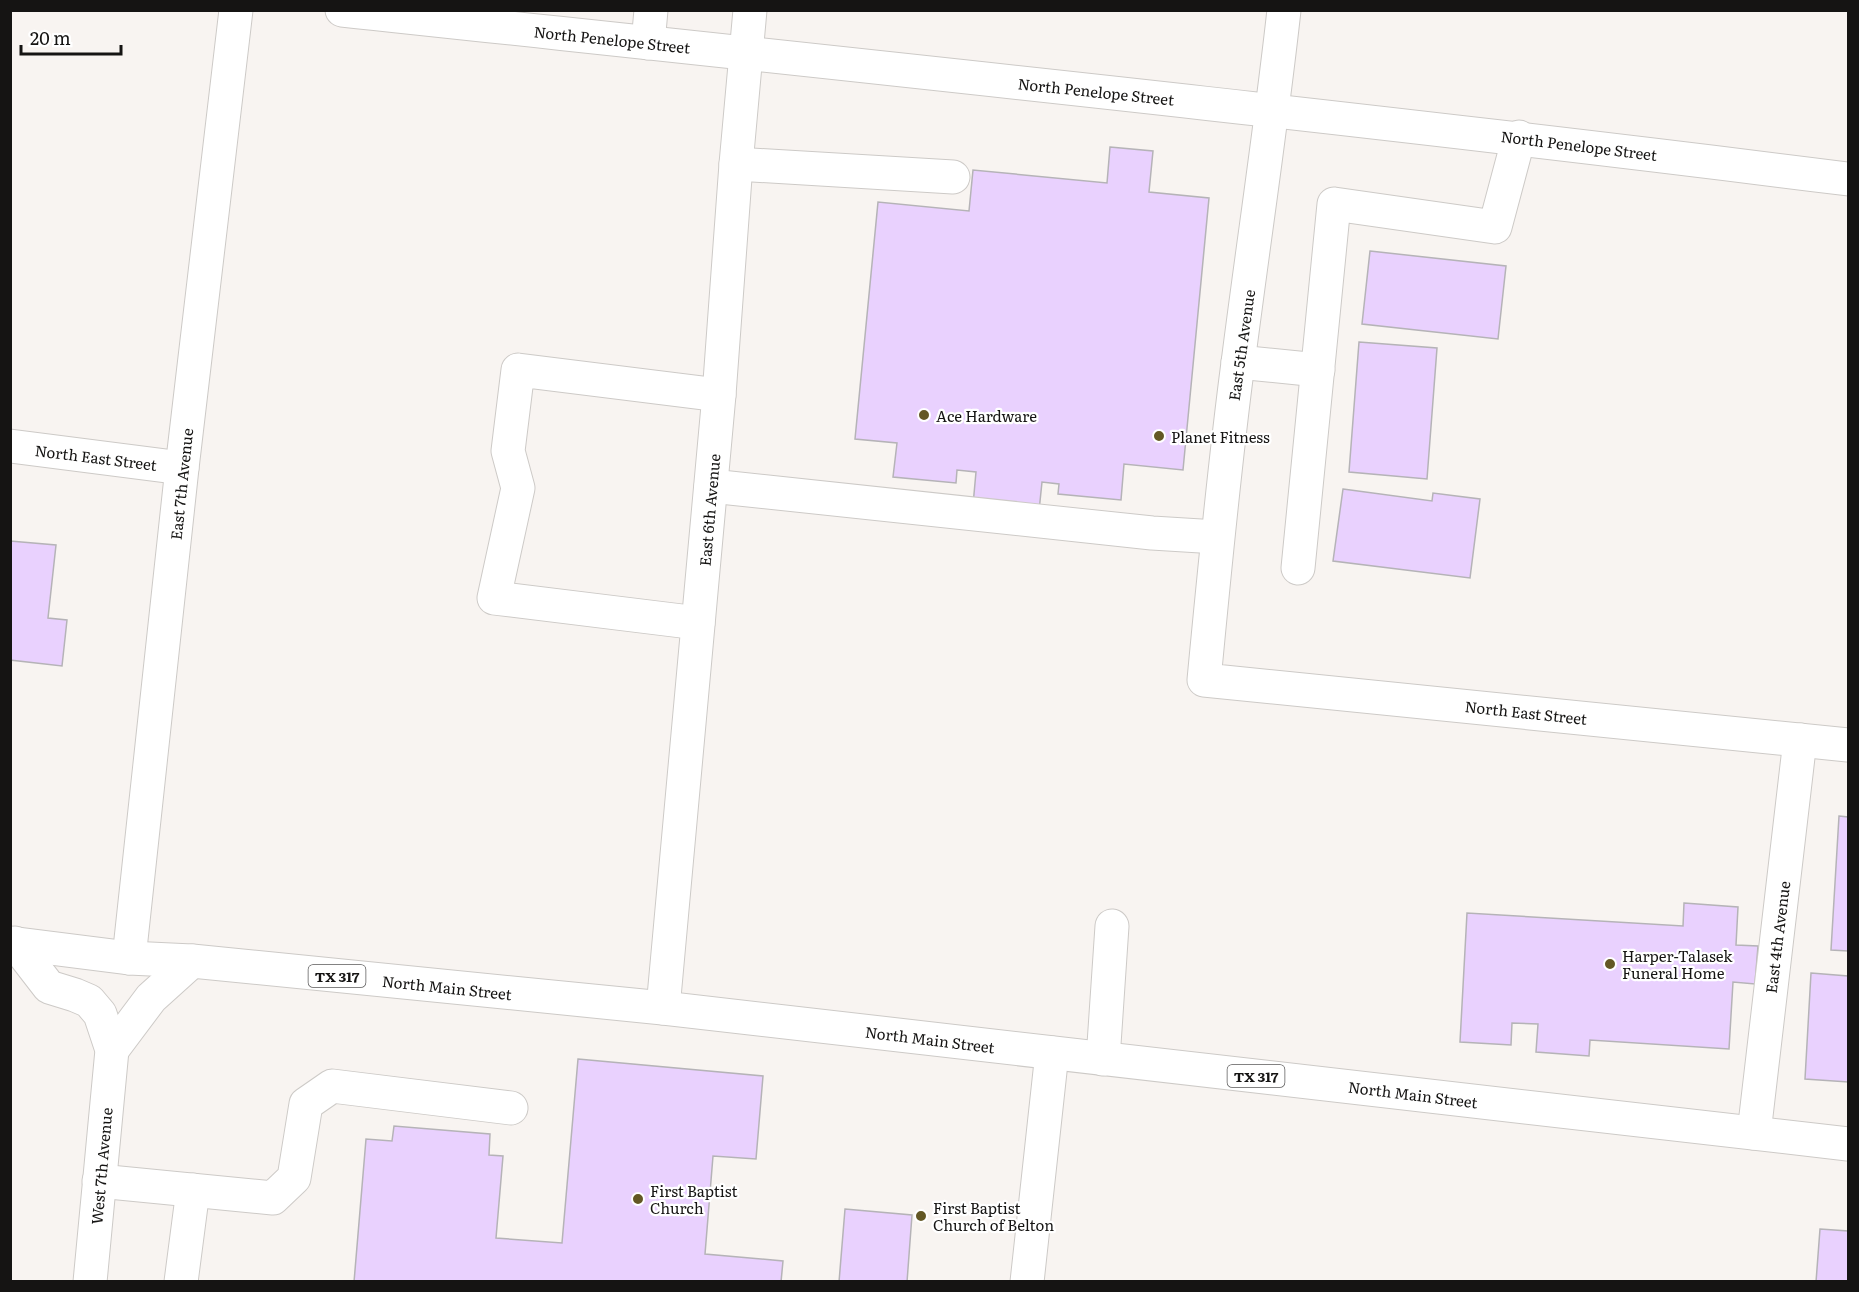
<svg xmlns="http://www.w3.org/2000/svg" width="1859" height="1292" viewBox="0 0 1859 1292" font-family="Literata,serif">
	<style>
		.building { fill: #e9d1fe; stroke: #b5b3b7; stroke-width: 1.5 }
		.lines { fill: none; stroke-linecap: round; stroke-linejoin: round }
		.minor-casing { stroke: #cdcac7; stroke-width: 35 }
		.major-casing { stroke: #cdcac7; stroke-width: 35 }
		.minor { stroke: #fff; stroke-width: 33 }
		.major { stroke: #fff; stroke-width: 33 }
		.poi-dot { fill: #635724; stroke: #fff; stroke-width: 2 }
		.labels { text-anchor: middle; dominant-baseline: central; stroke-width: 4.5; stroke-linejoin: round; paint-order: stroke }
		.shield { fill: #fff; stroke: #5b5a5a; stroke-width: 1.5 }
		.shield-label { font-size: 14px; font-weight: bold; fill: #151413 }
		.street-label { font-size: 15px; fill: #151413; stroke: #fff }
		.poi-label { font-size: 15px; fill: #151413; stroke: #fff; text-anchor: start }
	</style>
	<rect width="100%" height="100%" fill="#f8f4f1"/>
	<!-- building -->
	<g class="building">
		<path d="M1110,147L1153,151L1149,192L1209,198L1183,470L1124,464L1121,500L1058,494L1059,484L1042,482L1039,511L973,505L976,472L957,470L956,483L893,477L897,443L855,439L878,202L969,211L973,170L1107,183Z"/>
		<path d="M1370,251L1506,266L1498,339L1362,324Z"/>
		<path d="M1359,342L1437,348L1427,479L1349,472Z"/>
		<path d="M1343,489L1432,501L1433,493L1480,499L1470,578L1333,561Z"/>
		<path d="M10,541L56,545L48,618L67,620L62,666L10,660Z"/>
		<path d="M1839,816L1848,817V951L1831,950Z"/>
		<path d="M1684,903L1738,907L1736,945L1758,946L1755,984L1733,982L1729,1049L1590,1040L1589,1056L1536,1052L1538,1024L1512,1023L1511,1045L1460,1042L1467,913L1683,926Z"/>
		<path d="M1811,973L1848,976V1082L1805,1079Z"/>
		<path d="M578,1059L763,1076L756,1159L713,1156L705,1254L783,1261L781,1282H354L366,1139L392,1141L394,1126L490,1134L489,1155L503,1156L496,1238L562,1243Z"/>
		<path d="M845,1209L912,1215L907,1282H839Z"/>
		<path d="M1820,1229L1848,1231V1282H1816Z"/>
	</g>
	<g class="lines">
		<!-- minor casing -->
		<g class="minor-casing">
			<g id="minor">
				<path d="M342,10C845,64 1347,116 1848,179"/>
				<path d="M1284,10C1271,128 1253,245 1238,363C1224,469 1214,574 1204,680L1848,745"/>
				<path d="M648,43L651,10"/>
				<path d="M736,164L953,177"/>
				<path d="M1238,362L1318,370"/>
				<path d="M10,446L182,468"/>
				<path d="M711,486L1152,533L1217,537"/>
				<path d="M1298,568L1334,204L1495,227L1519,137"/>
				<path d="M698,623L494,598L518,488L508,451L518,370L719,395"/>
				<path d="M15,943L49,987L75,995L89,1001L100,1014L112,1050L90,1282"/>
				<path d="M129,958L182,468L236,10"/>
				<path d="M112,1050L151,998L192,961"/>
				<path d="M1103,1059L1112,926"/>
				<path d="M1754,1133L1800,740"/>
				<path d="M99,1181L273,1198L294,1178L306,1104L332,1086L511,1108"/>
				<path d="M181,1282L193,1190"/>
				<path d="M1027,1282L1052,1053"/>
			</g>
		</g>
		<!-- major casing -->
		<g class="major-casing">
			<g id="major">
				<path d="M10,943L129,958L192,961L663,1008L1848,1144"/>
				<path d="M663,1008L719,395L736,164L750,10"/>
			</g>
		</g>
		<!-- minor -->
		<use href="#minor" class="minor"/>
		<!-- major -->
		<use href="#major" class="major"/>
	</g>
	<!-- markers -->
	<g class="poi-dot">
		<circle cx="924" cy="415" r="6"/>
		<circle cx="1159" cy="436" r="6"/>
		<circle cx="1610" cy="964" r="6"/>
		<circle cx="638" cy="1199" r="6"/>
		<circle cx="921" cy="1216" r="6"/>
	</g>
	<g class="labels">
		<!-- shield labels -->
		<g class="shield">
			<rect x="308.5" y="965" width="57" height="22" rx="4.5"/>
			<rect x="1227.5" y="1065" width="57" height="22" rx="4.5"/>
		</g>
		<g class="shield-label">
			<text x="337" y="976">TX 317</text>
			<text x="1256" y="1076">TX 317</text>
		</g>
		<!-- street labels -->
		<g class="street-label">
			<text transform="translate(612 39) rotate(6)">North Penelope Street</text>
			<text transform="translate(1096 91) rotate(6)">North Penelope Street</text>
			<text transform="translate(1579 145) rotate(7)">North Penelope Street</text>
			<text transform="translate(1241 345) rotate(-82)">East 5th Avenue</text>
			<text transform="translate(96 457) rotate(7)">North East Street</text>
			<text transform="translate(181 484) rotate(-84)">East 7th Avenue</text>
			<text transform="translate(709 510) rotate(-85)">East 6th Avenue</text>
			<text transform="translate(1526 712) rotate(6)">North East Street</text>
			<text transform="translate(1777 937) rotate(-83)">East 4th Avenue</text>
			<text transform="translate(447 987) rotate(6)">North Main Street</text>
			<text transform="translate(930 1039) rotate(7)">North Main Street</text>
			<text transform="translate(1413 1094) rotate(7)">North Main Street</text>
			<text transform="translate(101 1166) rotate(-85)">West 7th Avenue</text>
		</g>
		<!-- poi labels -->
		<g class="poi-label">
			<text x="936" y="415">Ace Hardware</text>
			<text x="1171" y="436">Planet Fitness</text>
			<text x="1622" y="955">Harper-Talasek<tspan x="1622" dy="17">Funeral Home</tspan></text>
			<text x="650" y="1190">First Baptist<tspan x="650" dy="17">Church</tspan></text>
			<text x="933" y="1207">First Baptist<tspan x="933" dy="17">Church of Belton</tspan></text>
		</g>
	</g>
	<!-- border -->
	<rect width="1859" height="1292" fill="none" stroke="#151413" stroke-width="24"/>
	<!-- scale -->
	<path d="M21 45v9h100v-9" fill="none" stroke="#151413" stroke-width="3"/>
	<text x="30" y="45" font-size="18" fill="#151413" stroke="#ffffff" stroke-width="4.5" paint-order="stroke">20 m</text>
</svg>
